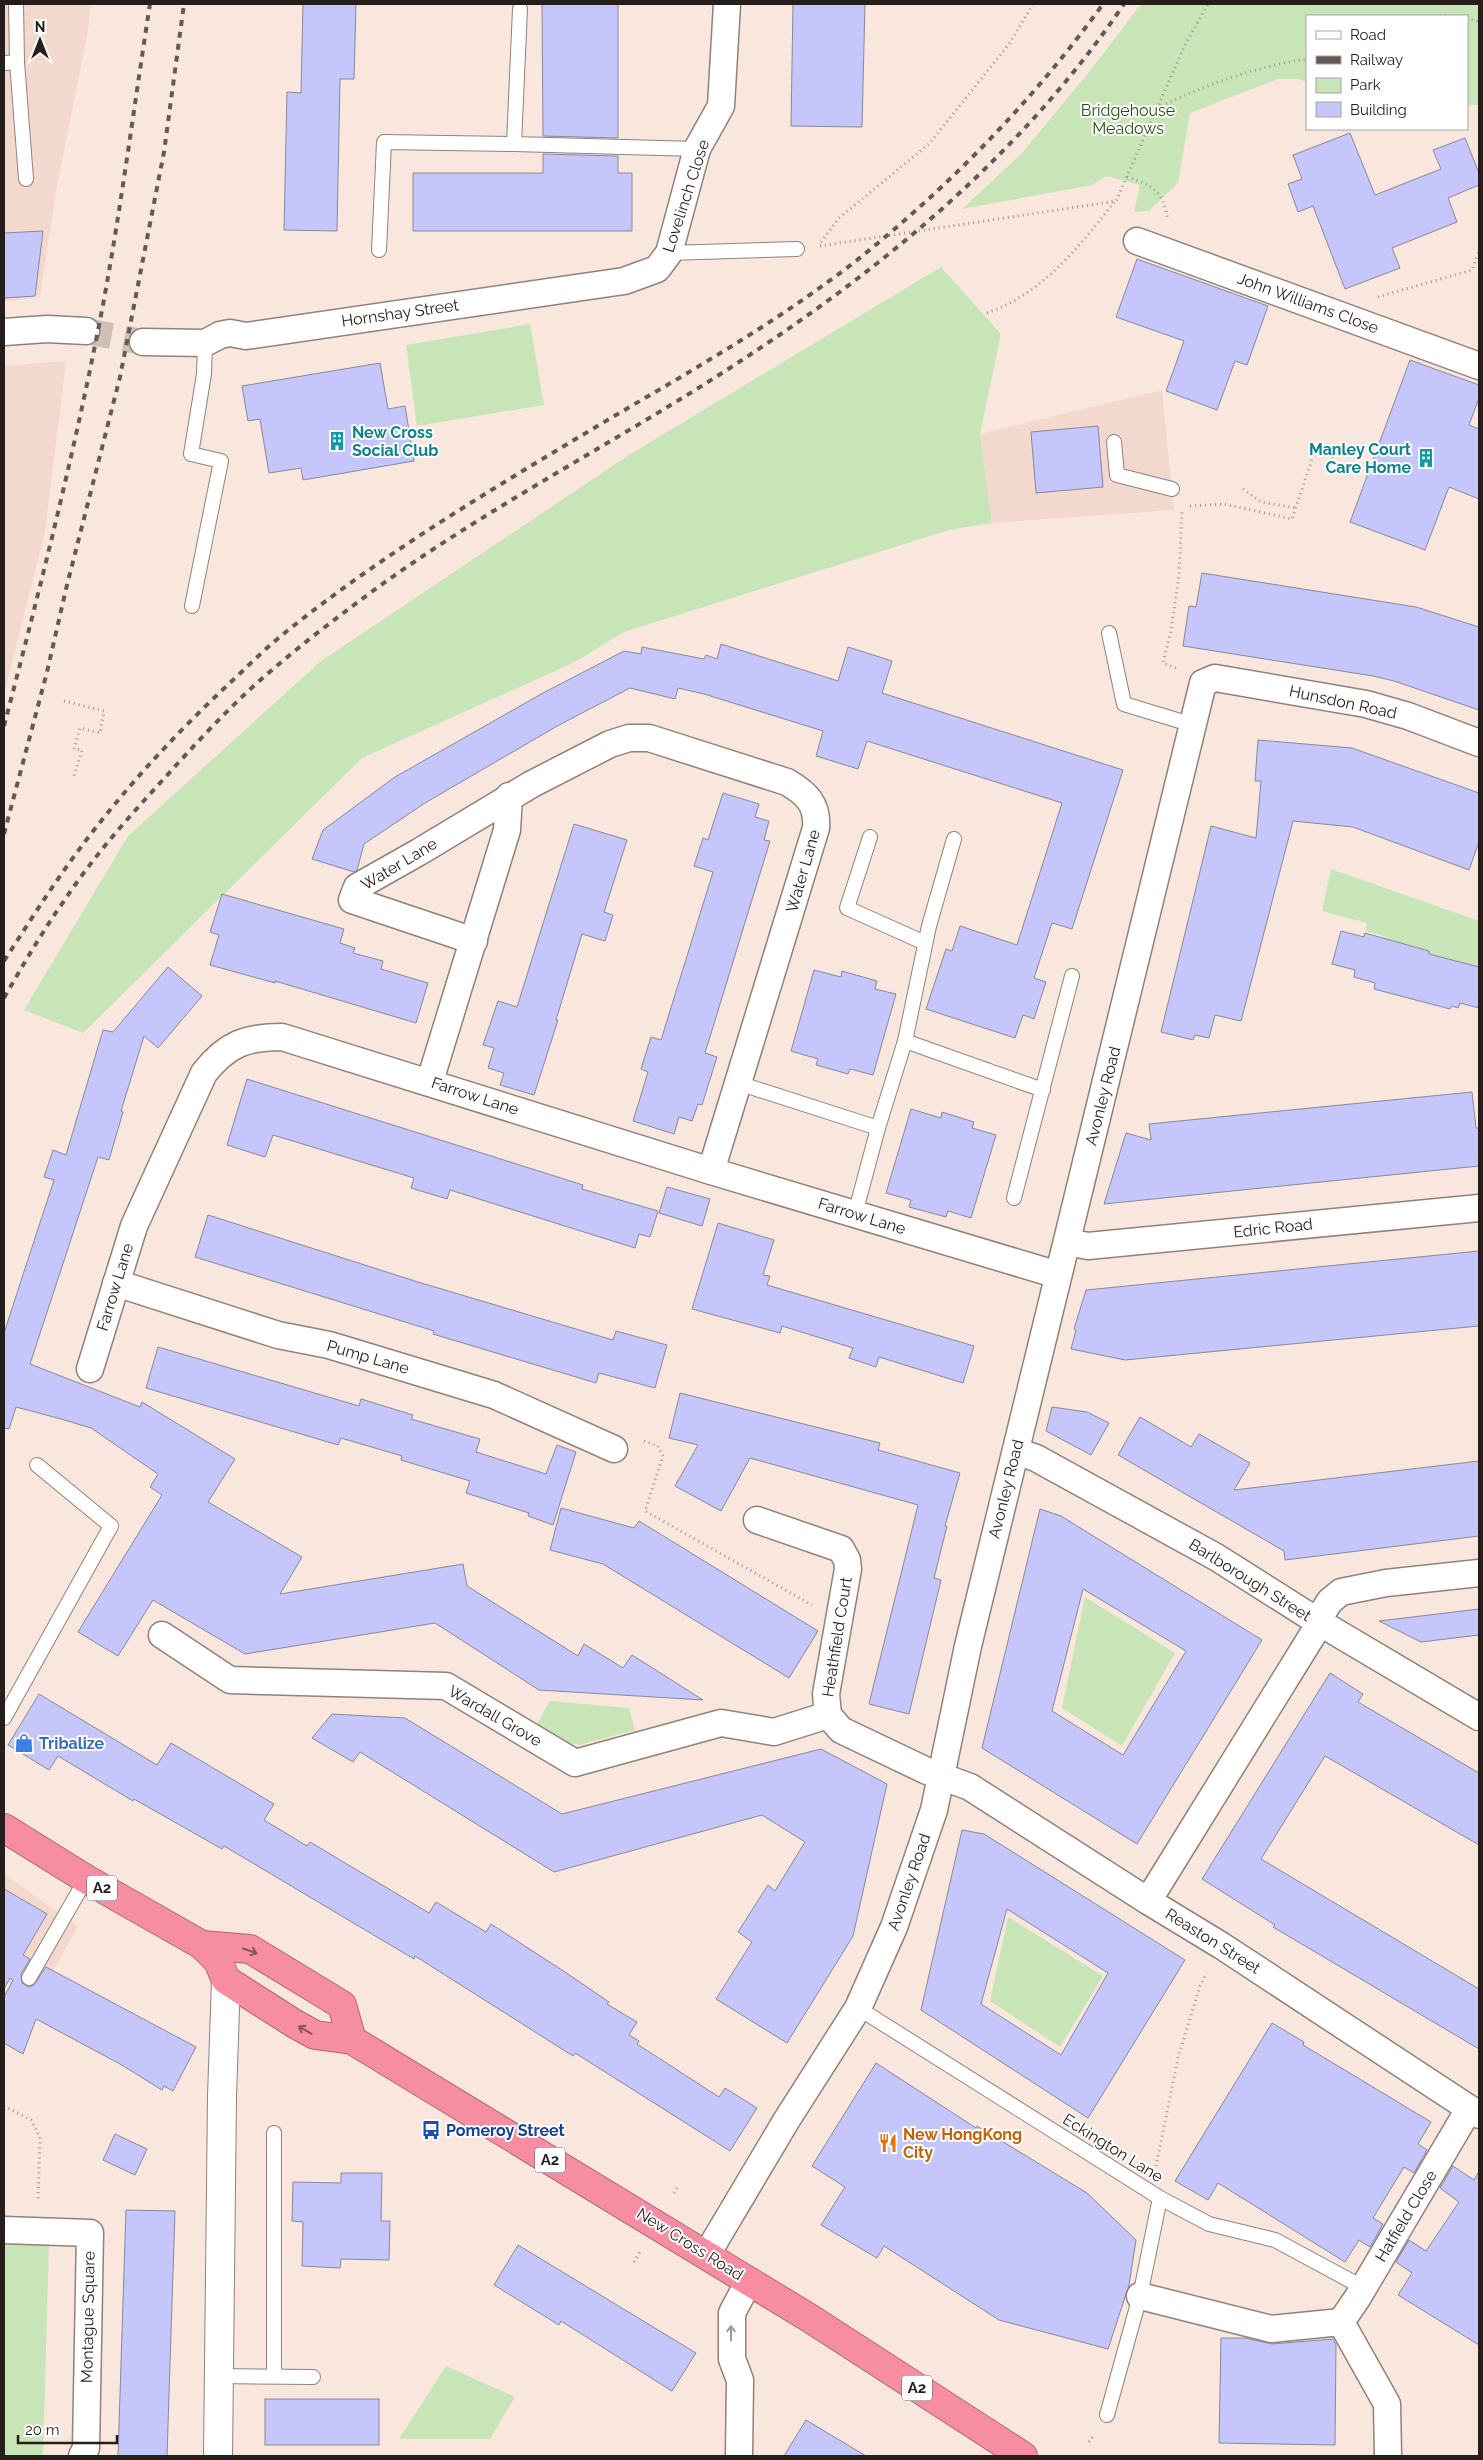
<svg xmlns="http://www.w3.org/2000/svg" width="1483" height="2460" viewBox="0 0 1483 2460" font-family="Raleway,sans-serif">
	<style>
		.built { fill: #f3d9cd }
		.green { fill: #c8e5b8 }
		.building { fill: #c5c6fc; stroke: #878898; fill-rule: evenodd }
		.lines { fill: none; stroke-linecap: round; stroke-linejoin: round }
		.street-tunnel { stroke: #cfbfb7; stroke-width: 26; stroke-dasharray: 26 13; stroke-linecap: butt }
		.lane-casing { stroke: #918179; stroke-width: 16 }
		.street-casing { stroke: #918179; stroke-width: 29 }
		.secondary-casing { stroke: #918179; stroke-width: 30 }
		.highway-casing { stroke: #ae6673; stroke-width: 30 }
		.path { stroke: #a3968f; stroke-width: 3; stroke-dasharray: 1 4; stroke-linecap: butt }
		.lane { stroke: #fff; stroke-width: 14 }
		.street { stroke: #fff; stroke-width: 26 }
		.secondary { stroke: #fff; stroke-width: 28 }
		.highway { stroke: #f78da3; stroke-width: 28 }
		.rail { stroke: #645a55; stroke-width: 4; stroke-dasharray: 6 6; stroke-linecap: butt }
		.oneway { stroke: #845058 }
		.oneway2 { stroke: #9d9a98 }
		.labels { text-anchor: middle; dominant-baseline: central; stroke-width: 4; stroke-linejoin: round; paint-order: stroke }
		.shield { fill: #fff; stroke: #66625f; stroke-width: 1 }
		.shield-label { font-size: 15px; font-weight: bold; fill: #251e1b }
		.park-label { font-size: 16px; fill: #2c5010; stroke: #fff }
		.street-label { font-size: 16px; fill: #251e1b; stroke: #fff }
		.culture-label { font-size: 16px; font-weight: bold; fill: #0d838f; stroke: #fff; text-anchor: start }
		.shop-label { font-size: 16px; font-weight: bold; fill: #366cbe; stroke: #fff; text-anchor: start }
		.transit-label { font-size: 16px; font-weight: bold; fill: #164399; stroke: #fff; text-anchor: start }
		.food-label { font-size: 16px; font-weight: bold; fill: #c56008; stroke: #fff; text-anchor: start }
	</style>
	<rect width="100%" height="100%" fill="#f9e7de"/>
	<!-- built -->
	<g class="built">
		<path d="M4,4H91L88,31L56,191L40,297L4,302Z"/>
		<path d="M66,361L45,532L4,694V366Z"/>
		<path d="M1162,390L1174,510L992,523L980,434Z"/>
		<path d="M4,1874L78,1926L37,2000L4,1980Z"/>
	</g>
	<!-- green -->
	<g class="green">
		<path d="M1141,4H1479V105H1467V16H1307V82L1298,79H1278L1190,113L1178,183L1149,211L1134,212L1140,185L1106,176L1092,185L962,209L1023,152L1093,67Z"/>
		<path d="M941,267L1001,334L980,434L992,523L949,530L624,632L573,663L362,758L83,1033L24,1010L128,836L321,661L632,453Z"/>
		<path d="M530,324L544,405L417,426L406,345Z"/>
		<path d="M1331,869L1479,921V967L1429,954V951L1387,939V937L1366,931L1367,923L1322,911Z"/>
		<path d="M1085,1597L1175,1653L1122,1746L1062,1708Z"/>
		<path d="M550,1701L629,1708L635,1730L579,1745L569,1743L537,1724Z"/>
		<path d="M1008,1917L1103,1976L1060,2047L990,2001Z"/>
		<path d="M4,2242L49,2243L43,2456H4Z"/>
		<path d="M446,2366L515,2397L490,2439H399Z"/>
	</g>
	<!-- building -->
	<g class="building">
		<path d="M303,4H356L354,79H340L337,231L284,230L287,92L301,93Z"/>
		<path d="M542,4H618V138L543,136Z"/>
		<path d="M793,4H865L862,127L791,126Z"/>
		<path d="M1350,133L1375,195L1441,169L1433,150L1465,138L1479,173V185L1448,198L1457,222L1392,248L1400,268L1345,289L1313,206L1298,212L1288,184L1302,179L1293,155Z"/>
		<path d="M543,154L618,156V173H632V231H413V173H543Z"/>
		<path d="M43,231L35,296L4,298V233Z"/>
		<path d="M1137,259L1268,306L1247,365L1235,361L1217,410L1166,391L1184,341L1116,317Z"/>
		<path d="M1410,360L1479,385V398L1469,425L1479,429V499L1449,487L1425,550L1350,522Z"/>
		<path d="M380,363L388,409L405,406L414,461L303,480L301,468L269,473L260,419L248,421L242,386Z"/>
		<path d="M1098,426L1103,487L1036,493L1031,432Z"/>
		<path d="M1202,573L1416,607L1479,627V710L1394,681L1373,676L1183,646L1189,606L1196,607Z"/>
		<path d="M721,644L838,681L848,647L892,661L882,693L1123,770L1072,929L1052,923L1034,978L1046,982L1034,1019L1023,1015L1015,1038L926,1009L946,949L952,951L960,926L1017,945L1062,803L867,741L858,769L816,756L823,731L704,694L678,688L675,699L630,688L559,725L425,803L364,844L357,870L354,872L312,859L323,830L395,777L543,693L624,651L641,654L642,647L704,659L706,655L717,659Z"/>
		<path d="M1258,740L1352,748L1479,793V842L1469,870L1353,827L1293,821L1241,1021L1215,1015L1209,1038L1195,1035L1193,1040L1161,1032L1211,826L1256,838L1261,781H1255Z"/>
		<path d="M723,793L759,804L755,817L769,821L764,840L770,841L705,1053L717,1057L702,1105L698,1104L692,1121L679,1117L674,1134L633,1121L648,1072L641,1069L651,1037L661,1040L713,872L694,866L703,838L708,840Z"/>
		<path d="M574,824L627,840L604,912L613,915L605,941L582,934L556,1020H558L534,1095L500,1085L504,1073L488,1068L494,1048L483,1045L498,1001L517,1007Z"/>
		<path d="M222,894L344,929L340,943L355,948L353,953L383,961L381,969L428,983L416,1023L275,981V983L210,965L219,935L210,932Z"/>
		<path d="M1341,931L1364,937L1365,933L1429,951V954L1479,967V1008L1460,1003L1458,1008L1452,1006L1450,1009L1374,989L1375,983L1354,977L1355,970L1332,964Z"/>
		<path d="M168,967L202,996L158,1048L144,1036L121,1111L123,1112L109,1160L98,1157L30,1364L140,1407L142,1402L235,1459L208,1502L302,1557L280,1594L463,1564L467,1586L578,1656L584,1644L623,1668L632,1655L703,1700L539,1690L435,1623L245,1654L153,1600L118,1656L78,1632L162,1495L150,1487L158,1474L91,1428L61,1419L16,1407L9,1429L4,1428V1333L54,1180L44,1177L53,1150L66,1155L103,1030L113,1032Z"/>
		<path d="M814,970L841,977L842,971L877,981L875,989L896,994L873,1075L850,1069L848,1074L816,1065L818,1059L791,1051Z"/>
		<path d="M247,1079L583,1185L582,1189L658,1211L650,1237L639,1234L635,1248L450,1190L447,1199L411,1188L414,1178L273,1135L265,1157L227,1145Z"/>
		<path d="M1472,1092L1476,1128H1479V1166L1104,1204L1126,1133L1151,1140L1149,1124Z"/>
		<path d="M911,1109L941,1118L942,1112L974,1122L972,1128L996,1135L971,1218L948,1211L946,1217L909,1207L911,1200L886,1193Z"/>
		<path d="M667,1187L710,1199L702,1226L659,1213Z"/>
		<path d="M208,1215L418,1282L613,1340L616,1331L667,1345L655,1388L599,1373L596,1383L433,1334L434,1331L195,1257Z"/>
		<path d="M718,1223L774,1240L763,1275L770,1276L767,1285L974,1346L963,1383L879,1357L876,1367L849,1358L853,1348L782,1326L780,1333L692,1309Z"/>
		<path d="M1479,1251V1326L1125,1360L1071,1349L1076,1330L1074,1329L1086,1290Z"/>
		<path d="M158,1347L359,1406L361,1399L413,1415L411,1419L480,1439L476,1452L546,1474L557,1445L576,1452L553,1525L528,1516L529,1513L466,1493L470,1481L401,1460L402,1456L341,1438L338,1445L146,1388Z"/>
		<path d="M680,1393L880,1443L878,1450L960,1473L945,1526H947L934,1578L941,1580L909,1714L869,1704L918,1505L750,1458L721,1511L675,1486L698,1445L669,1438Z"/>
		<path d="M1052,1407L1087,1412L1109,1423L1091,1455L1046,1431Z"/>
		<path d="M1140,1417L1191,1447L1199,1434L1250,1463L1234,1490L1479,1461V1536L1285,1560L1284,1551L1118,1455Z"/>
		<path d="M561,1508L634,1528L639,1521L818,1631L789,1678L603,1564L550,1550Z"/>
		<path d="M1040,1509L1061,1516L1262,1640L1137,1844L982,1748ZM1083,1589L1186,1651L1123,1755L1052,1711Z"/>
		<path d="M1479,1609V1635L1421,1642L1379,1621Z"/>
		<path d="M1330,1673L1363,1694L1358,1702L1479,1773V1845L1325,1756L1261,1859L1479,1989V2049L1273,1927L1275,1925L1202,1879Z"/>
		<path d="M39,1694L157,1765L171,1743L274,1804L264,1820L307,1846L310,1842L429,1913L436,1902L486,1932L491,1924L565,1972L609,2002L607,2004L637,2022L629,2035L639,2041L637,2044L719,2097L725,2088L757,2108L730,2151L575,2053L573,2056L415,1956L414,1959L224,1846L222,1849L134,1799L133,1801L58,1756L49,1770L8,1745Z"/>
		<path d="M332,1714L405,1718L562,1814L821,1749L887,1784L853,1936L787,2043L716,1999L752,1942L738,1932L768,1885L775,1891L805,1842L762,1815L554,1872L360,1752L353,1762L312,1738Z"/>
		<path d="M962,1830L984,1834L1185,1960L1088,2118L921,2010ZM1007,1909L1108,1973L1061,2055L981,2004Z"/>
		<path d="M4,1889L47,1914L23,1955L30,1959L21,1974L22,1983L29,1987L34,1985L46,1967L196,2047L173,2091L164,2086L162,2090L120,2064L36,2019L23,2054L4,2043V1997L13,1980L10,1978L4,1989Z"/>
		<path d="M1272,2023L1304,2042L1303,2045L1431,2122L1418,2144L1427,2150L1414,2173L1404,2167L1373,2218L1383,2224L1370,2247L1359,2240L1345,2262L1218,2183L1208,2200L1175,2181Z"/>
		<path d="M876,2063L976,2128L977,2126L1087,2193L1136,2240L1129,2285L1108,2349L999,2320L884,2246L877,2258L821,2225L845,2187L812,2166Z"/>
		<path d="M115,2134L147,2149L135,2175L103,2160Z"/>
		<path d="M1453,2166L1474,2180L1479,2171V2345L1398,2295L1412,2273L1396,2262L1409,2240L1426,2251L1459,2202L1440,2188Z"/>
		<path d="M341,2173H382L381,2221H390L389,2260L341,2259L340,2268L302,2266L303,2222L292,2221L293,2182L341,2183Z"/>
		<path d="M126,2210L175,2211L167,2456H118Z"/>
		<path d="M518,2245L696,2353L672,2391L561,2321L559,2325L494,2285Z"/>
		<path d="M1221,2338H1245L1272,2344L1333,2339L1336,2345L1335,2445L1219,2443Z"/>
		<rect x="265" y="2399" width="114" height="46"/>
		<path d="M806,2420L866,2456H784Z"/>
	</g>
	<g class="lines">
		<!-- street-tunnel -->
		<path class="street-tunnel" d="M86,331L143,342"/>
		<!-- lane casing -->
		<g class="lane-casing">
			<g id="lane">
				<path d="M520,9L514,144L697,149"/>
				<path d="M17,62L26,179"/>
				<path d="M4,63L17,62L16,4"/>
				<path d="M379,250L384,142L514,144"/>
				<path d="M669,253L797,249"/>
				<path d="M1114,442L1117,475L1172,489"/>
				<path d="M192,606L221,461L191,454L204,374L205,343"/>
				<path d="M1109,633L1124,704L1193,725"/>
				<path d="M870,837L847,908L925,943"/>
				<path d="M905,1041L1043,1090"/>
				<path d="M738,1083L878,1128"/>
				<path d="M1014,1198L1072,976"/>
				<path d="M855,1214L878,1128L905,1041L929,926L954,839"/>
				<path d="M4,1718L111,1526L37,1465"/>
				<path d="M29,1978L86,1879"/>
				<path d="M858,2008L1160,2198L1140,2296L1107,2415"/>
				<path d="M274,2133V2376"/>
				<path d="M1160,2198L1209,2224L1275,2240L1364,2288"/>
				<path d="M218,2376L313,2377"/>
			</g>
		</g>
		<!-- street casing -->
		<g class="street-casing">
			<g id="street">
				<path d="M1137,241L1479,366"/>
				<path d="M4,332L47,329L86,331"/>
				<path d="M143,342L205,343L220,335L230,333L246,336L624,281L657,269L669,253L697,149L721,106L727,4"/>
				<path d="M474,941L352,900L357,887L419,852L532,784L610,744L629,738H649L787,782C806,793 818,804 816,828L711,1171"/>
				<path d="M430,1081L507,830L509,796"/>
				<path d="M1067,1242L1088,1246L1479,1208"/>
				<path d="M116,1283L278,1335L329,1345L494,1395L614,1449"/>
				<path d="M90,1369L134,1226L204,1073C227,1044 246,1037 282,1037L711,1171L1058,1275"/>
				<path d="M1016,1451L1036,1458L1216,1557L1317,1621L1479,1717"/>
				<path d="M757,1520L841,1549L847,1560L848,1569L826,1694L828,1715L841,1730L927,1771L970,1787L1148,1901L1222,1946L1479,2115"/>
				<path d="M1317,1621L1330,1601L1341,1592L1386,1583L1479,1573"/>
				<path d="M162,1635L230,1680L446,1686L575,1763L721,1723L774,1732L828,1715"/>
				<path d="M1148,1901L1320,1623"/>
				<path d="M4,2230L90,2233L86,2448L82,2456"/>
				<path d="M707,2254L786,2121L858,2008L894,1927L934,1810L968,1646L1203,683L1215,678L1366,704L1408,716L1479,743"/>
				<path d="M1140,2296L1271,2329L1341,2322"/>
				<path d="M739,2456L740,2380L732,2359V2313L749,2281"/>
				<path d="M1388,2456L1387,2404L1341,2322L1358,2297L1469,2109"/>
			</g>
		</g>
		<!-- secondary casing -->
		<g class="secondary-casing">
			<path id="secondary" d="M218,2456L222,2096L226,1980"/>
		</g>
		<!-- highway casing -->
		<g class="highway-casing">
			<g id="highway">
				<path d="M4,1828L86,1879L202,1945L218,1961L226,1980L295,2024L315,2035L352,2040L811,2319L1023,2456"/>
				<path d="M202,1945L250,1949L342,2005L352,2040"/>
			</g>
		</g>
		<!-- path -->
		<g class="path">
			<path d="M1430,16H1453"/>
			<path d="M1467,18L1479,22"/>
			<path d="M1157,108C1205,85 1254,67 1307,59"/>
			<path d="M1127,177C1155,186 1161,190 1168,219"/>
			<path d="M821,242L839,218L929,144L1009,44L1033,4"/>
			<path d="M820,246L1116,201L1185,45L1208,4"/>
			<path d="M1378,297L1472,270L1479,251"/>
			<path d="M987,313C1042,294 1080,246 1115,201"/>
			<path d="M1243,489L1261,502L1296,508"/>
			<path d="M1190,506L1224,504L1292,519L1315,450L1333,457"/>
			<path d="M1176,668L1163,663L1171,631L1179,575L1182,510"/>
			<path d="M64,701L104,711L100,733L80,728L74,749L82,750L73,779"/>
			<path d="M644,1441L658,1446L663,1456L645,1511L812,1605"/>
			<path d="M4,2106L31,2120L40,2137L38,2202"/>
			<path d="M1156,2166L1178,2058L1200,1986L1207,1973"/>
			<path d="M674,2193L677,2188"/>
			<path d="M634,2262L640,2252"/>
			<path d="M1089,2442L1094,2435"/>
		</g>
		<!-- lane -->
		<use href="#lane" class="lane"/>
		<!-- street -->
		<use href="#street" class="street"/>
		<!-- secondary -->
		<use href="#secondary" class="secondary"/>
		<!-- highway -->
		<use href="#highway" class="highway"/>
		<!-- rail -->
		<g class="rail">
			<path d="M4,726C40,589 75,450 102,310C121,209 134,106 150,4"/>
			<path d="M4,834L47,672L66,589L120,377L164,152L184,4"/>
			<path d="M4,961C28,924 52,886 78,851C124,789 176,733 232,681C250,664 268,646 287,631C391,548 507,480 621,412C700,366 779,320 852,264C946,190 1033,101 1103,4"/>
			<path d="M4,998C23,965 42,932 64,901C89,863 119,828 150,794C181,760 211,726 244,695C277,664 314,635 350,608C473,514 613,445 742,360C889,264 1025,150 1124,4"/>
		</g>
	</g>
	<!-- one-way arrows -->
	<defs><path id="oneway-shaft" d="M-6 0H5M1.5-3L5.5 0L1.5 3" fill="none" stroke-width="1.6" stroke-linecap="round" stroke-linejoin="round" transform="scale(1.25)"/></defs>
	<g class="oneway">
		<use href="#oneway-shaft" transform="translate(250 1951) rotate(20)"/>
		<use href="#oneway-shaft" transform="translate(305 2030) rotate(-150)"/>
	</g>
	<use class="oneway2" href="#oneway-shaft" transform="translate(731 2333) rotate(-90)"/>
	<!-- icons -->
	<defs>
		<g id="building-bare" transform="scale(1.5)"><path d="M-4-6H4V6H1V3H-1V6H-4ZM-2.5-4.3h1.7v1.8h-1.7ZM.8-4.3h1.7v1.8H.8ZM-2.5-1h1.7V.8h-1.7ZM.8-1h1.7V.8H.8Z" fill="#0f9aa8" stroke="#fff" stroke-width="2.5" paint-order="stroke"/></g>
		<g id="shop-bare" transform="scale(1.5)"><path d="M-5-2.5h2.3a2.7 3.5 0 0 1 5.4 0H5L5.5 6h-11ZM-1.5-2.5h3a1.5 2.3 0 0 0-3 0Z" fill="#3f7fe0" stroke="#fff" stroke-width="2.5" paint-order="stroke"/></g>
		<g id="bus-bare" transform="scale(1.5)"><path d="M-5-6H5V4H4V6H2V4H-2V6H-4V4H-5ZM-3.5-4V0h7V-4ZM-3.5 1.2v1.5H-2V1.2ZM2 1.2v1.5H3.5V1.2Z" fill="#1a4fb4" stroke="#fff" stroke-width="2.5" paint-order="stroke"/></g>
		<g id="restaurant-bare" transform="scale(1.5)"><path d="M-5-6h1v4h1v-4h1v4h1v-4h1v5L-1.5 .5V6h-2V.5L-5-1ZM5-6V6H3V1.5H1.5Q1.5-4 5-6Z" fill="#e8710a" stroke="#fff" stroke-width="2.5" paint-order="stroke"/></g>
	</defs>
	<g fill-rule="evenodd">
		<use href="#building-bare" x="337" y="441"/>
		<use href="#building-bare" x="1426" y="458"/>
		<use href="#shop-bare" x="24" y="1743"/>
		<use href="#bus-bare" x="431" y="2130"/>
		<use href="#restaurant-bare" x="888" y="2143"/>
	</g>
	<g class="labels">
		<!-- shield labels -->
		<g class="shield">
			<rect x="87" y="1875.5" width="30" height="25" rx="4"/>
			<rect x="535" y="2147.5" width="30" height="25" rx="4"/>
			<rect x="902" y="2375.5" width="30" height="25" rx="4"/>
		</g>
		<g class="shield-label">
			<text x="102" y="1888">A2</text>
			<text x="550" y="2160">A2</text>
			<text x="917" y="2388">A2</text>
		</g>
		<!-- park labels -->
		<g class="park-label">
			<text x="1128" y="110">Bridgehouse<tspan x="1128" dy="18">Meadows</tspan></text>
		</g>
		<!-- street labels -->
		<g class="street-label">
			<text transform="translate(686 196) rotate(-72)">Lovelinch Close</text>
			<text transform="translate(1308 303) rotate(20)">John Williams Close</text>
			<text transform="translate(400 313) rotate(-8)">Hornshay Street</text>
			<text transform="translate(1343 702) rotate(12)">Hunsdon Road</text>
			<text transform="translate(399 864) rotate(-31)">Water Lane</text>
			<text transform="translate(803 871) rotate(-74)">Water Lane</text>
			<text transform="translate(475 1096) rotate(18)">Farrow Lane</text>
			<text transform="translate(1103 1096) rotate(-76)">Avonley Road</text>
			<text transform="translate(862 1216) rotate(17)">Farrow Lane</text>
			<text transform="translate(1273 1228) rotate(-6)">Edric Road</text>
			<text transform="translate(115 1287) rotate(-73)">Farrow Lane</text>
			<text transform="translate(368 1357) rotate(16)">Pump Lane</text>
			<text transform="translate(1006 1489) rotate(-76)">Avonley Road</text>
			<text transform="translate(1250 1580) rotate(32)">Barlborough Street</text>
			<text transform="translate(837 1637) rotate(-81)">Heathfield Court</text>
			<text transform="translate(495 1716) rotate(30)">Wardall Grove</text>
			<text transform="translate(909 1882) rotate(-71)">Avonley Road</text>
			<text transform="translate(1213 1941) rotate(32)">Reaston Street</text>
			<text transform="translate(1113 2148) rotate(32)">Eckington Lane</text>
			<text transform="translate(1406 2216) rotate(-59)">Hatfield Close</text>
			<text transform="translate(690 2244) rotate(32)">New Cross Road</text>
			<text transform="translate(88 2317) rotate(-89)">Montague Square</text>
		</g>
		<!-- culture labels -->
		<g class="culture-label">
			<text x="352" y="432">New Cross<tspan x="352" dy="18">Social Club</tspan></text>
			<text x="1411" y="449" text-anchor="end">Manley Court<tspan x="1411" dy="18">Care Home</tspan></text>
		</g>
		<!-- shop labels -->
		<g class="shop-label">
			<text x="39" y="1743">Tribalize</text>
		</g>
		<!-- transit labels -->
		<g class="transit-label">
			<text x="446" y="2130">Pomeroy Street</text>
		</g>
		<!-- food labels -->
		<g class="food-label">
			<text x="903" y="2134">New HongKong<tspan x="903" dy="18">City</tspan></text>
		</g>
	</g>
	<!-- border -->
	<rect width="1483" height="2460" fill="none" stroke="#251e1b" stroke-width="10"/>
	<!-- legend -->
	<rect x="1306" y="15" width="162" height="115" fill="#ffffff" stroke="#a8a5a4"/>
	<rect x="1316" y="31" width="25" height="8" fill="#ffffff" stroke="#a8a5a4"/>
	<text x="1350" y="40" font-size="15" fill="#251e1b">Road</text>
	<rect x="1316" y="56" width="25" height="8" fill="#645a55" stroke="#a8a5a4"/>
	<text x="1350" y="65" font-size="15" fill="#251e1b">Railway</text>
	<rect x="1316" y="78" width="25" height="15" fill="#c8e5b8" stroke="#a8a5a4"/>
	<text x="1350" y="90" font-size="15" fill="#251e1b">Park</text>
	<rect x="1316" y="102" width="25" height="15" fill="#c5c6fc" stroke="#a8a5a4"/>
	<text x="1350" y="115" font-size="15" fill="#251e1b">Building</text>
	<!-- north arrow -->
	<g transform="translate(40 40)" stroke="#ffffff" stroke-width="4" paint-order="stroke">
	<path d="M0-4L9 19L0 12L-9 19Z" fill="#251e1b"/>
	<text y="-8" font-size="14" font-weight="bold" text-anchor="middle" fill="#251e1b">N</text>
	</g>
	<!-- scale -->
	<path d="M18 2435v8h99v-8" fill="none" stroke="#251e1b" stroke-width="2.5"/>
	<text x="25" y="2435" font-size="15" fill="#251e1b" stroke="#ffffff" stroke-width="4" paint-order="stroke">20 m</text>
</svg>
